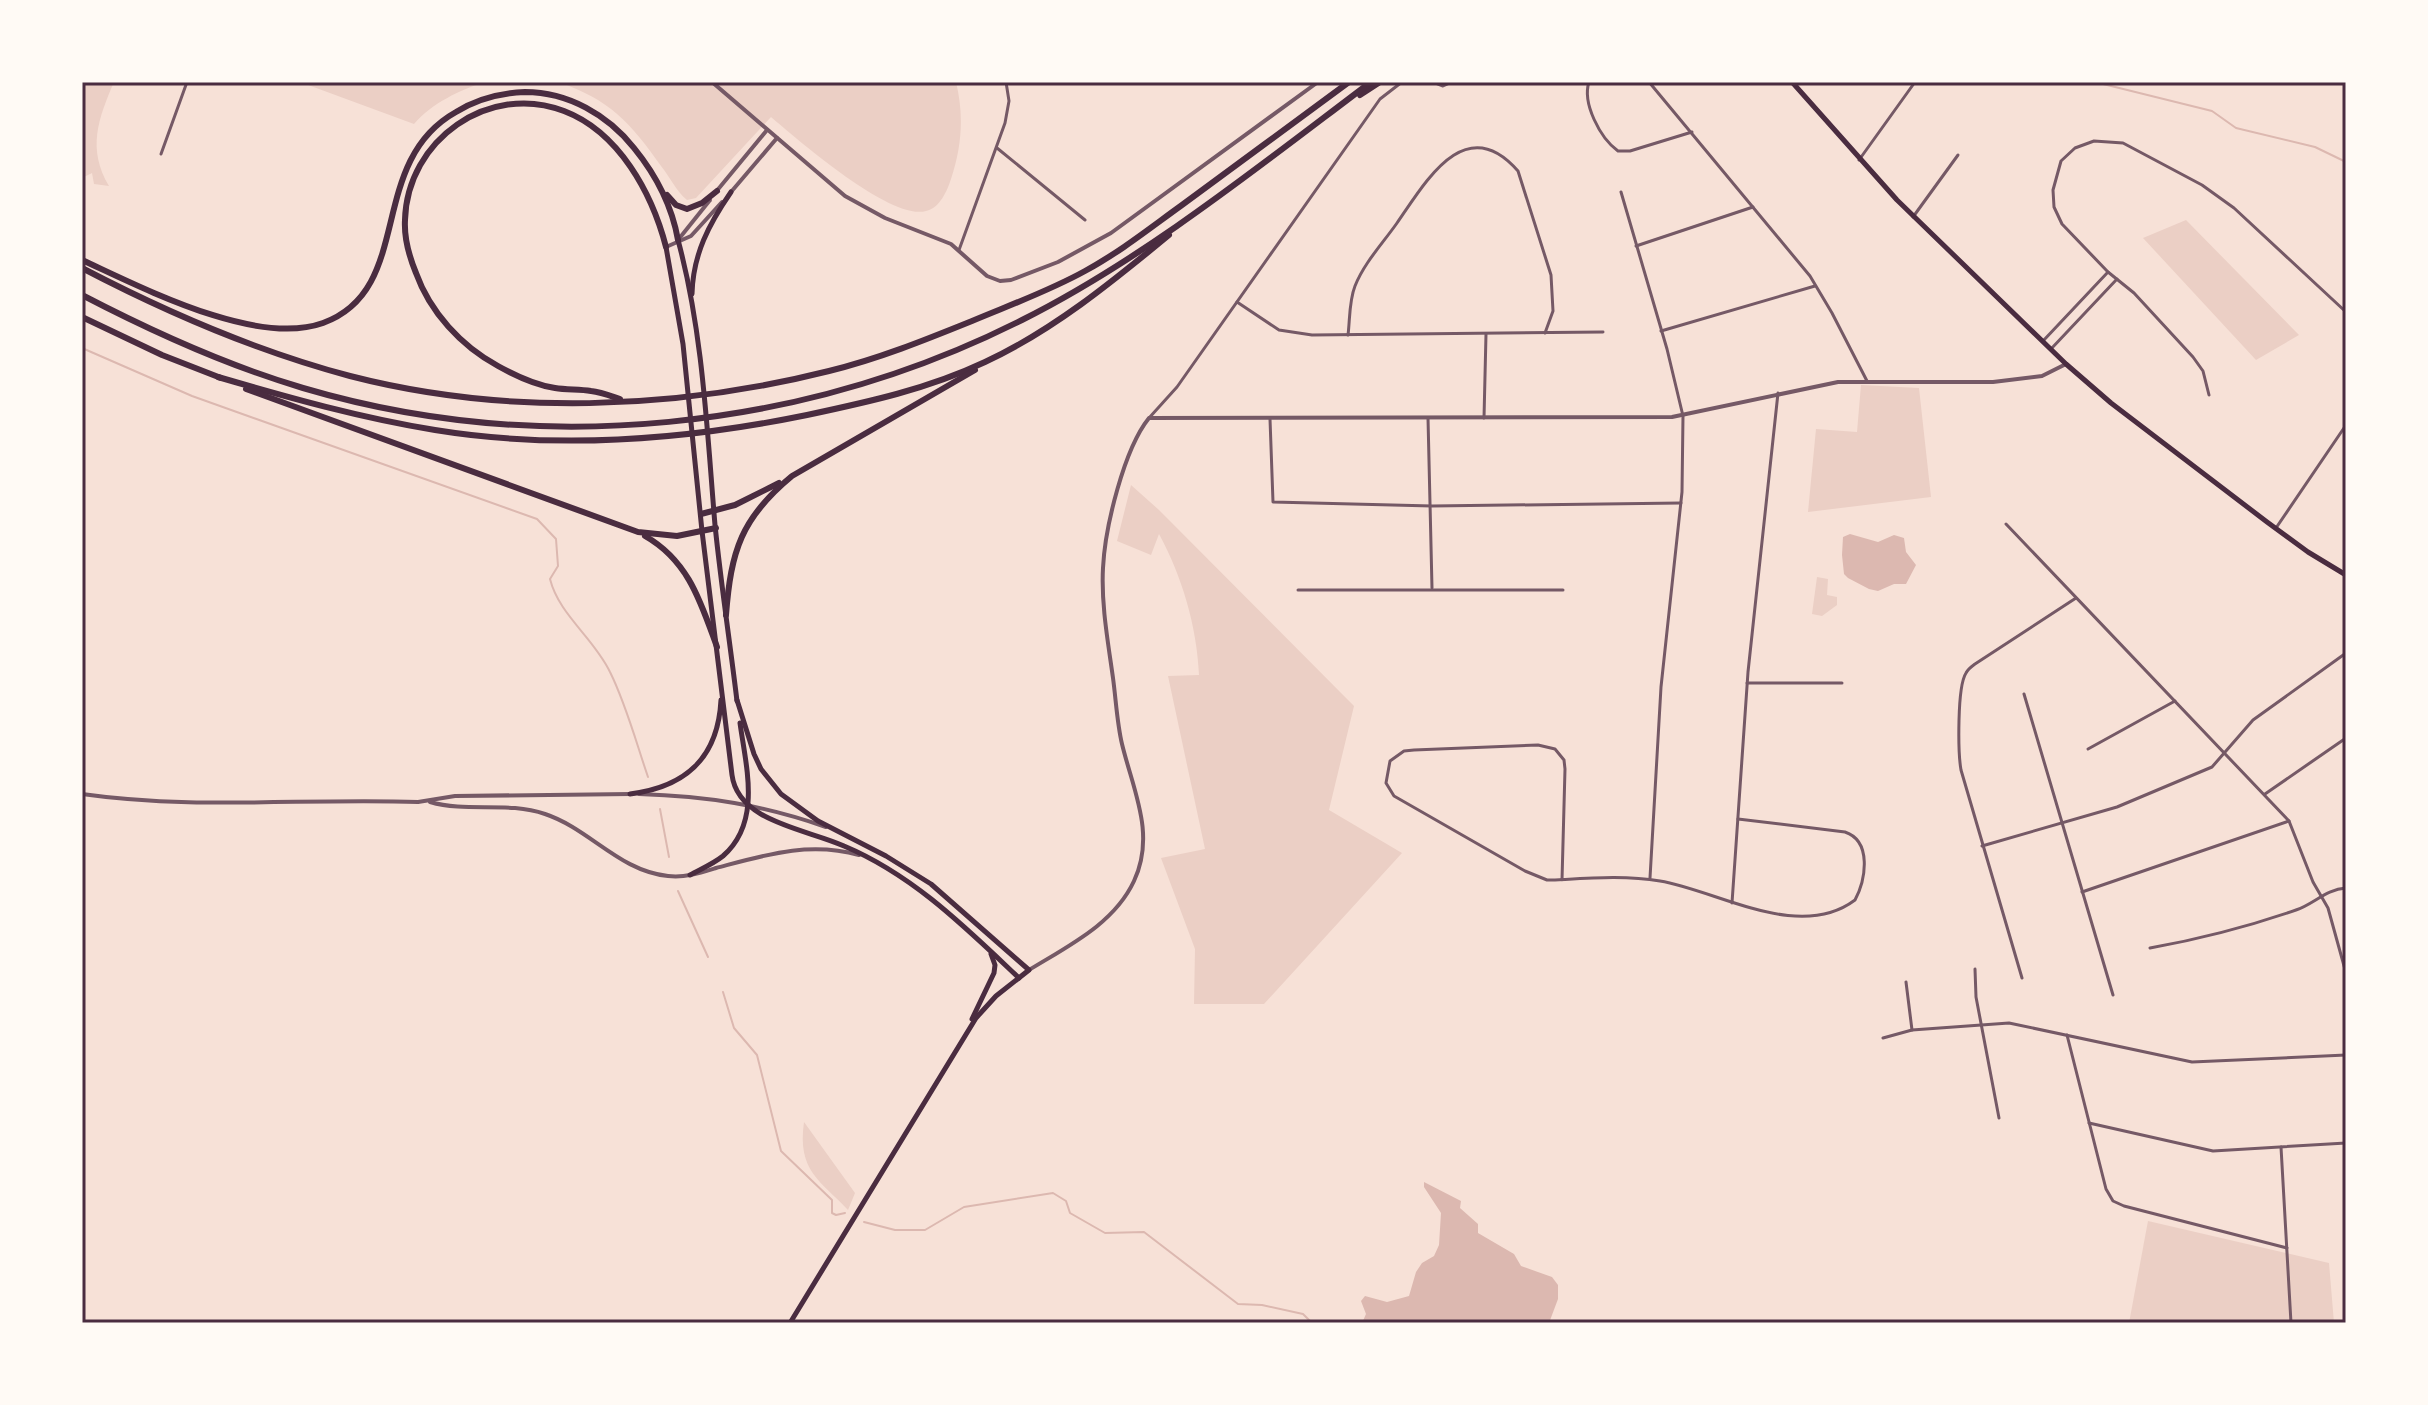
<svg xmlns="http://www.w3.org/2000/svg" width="2428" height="1405" viewBox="0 0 2428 1405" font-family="'DM Sans',sans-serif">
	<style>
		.green { fill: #ebcfc5 }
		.water { fill: #dcb8b0 }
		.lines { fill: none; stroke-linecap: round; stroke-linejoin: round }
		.stream { stroke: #dcb8b0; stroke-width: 2 }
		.minor { stroke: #755966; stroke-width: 3 }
		.tertiary { stroke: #755966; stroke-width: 4 }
		.secondary { stroke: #4a2c40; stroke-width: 5 }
		.primary { stroke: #4a2c40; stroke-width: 5 }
		.motorway { stroke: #4a2c40; stroke-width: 6 }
		.neatline { fill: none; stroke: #4a2c40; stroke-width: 3 }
	</style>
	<rect width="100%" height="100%" fill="#f7e1d7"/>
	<!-- green -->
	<g class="green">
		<path d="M82,82H114C98,119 87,149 109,186L94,184L92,173L82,178Z"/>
		<path d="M300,82H485C460,90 432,103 414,124Z"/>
		<path d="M558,82H956C964,115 962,146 951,179C947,191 940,208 926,211C891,221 798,140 771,117L696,198L687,200C676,191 670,177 661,166C631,123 609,99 558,82Z"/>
		<path d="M2186,220L2299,335L2256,360L2143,238Z"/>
		<path d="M1861,385L1919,388L1931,497L1808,512L1816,429L1857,432Z"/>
		<path d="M1131,485L1159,510L1354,706L1329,810L1402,853L1264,1004H1194L1195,949L1161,858L1205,849L1168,676L1199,675C1197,627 1182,576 1159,534L1151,555L1117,541Z"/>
		<path d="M1817,577L1828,579L1827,595L1837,597V605L1822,616L1812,614Z"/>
		<path d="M804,1122L855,1193L848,1210C820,1180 797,1171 804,1122Z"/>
		<path d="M2148,1221L2329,1263L2334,1323H2129Z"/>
	</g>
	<!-- water -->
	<g class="water">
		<path d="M1850,534L1878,542L1894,535L1904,538L1906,552L1916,565L1906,584H1894L1878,591L1869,589L1848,578L1844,574L1842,555L1843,537Z"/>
		<path d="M1424,1182L1461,1201L1460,1208L1478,1224V1233L1514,1254L1521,1266L1552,1277L1558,1285V1299L1549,1323H1362L1366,1314L1361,1301L1365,1296L1387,1302L1409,1296L1416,1272L1422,1263L1434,1256L1439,1245L1441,1213L1424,1187Z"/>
	</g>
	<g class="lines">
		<!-- stream -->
		<g class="stream">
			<path d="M2095,82L2212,111L2236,128L2315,147L2346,162"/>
			<path d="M82,236L83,238"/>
			<path d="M82,348L192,396L537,519L556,539L558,566L550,579C559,615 594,638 610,672C626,704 636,742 648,777"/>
			<path d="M660,809L669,857"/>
			<path d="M678,891L708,957"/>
			<path d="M723,992L734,1028L757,1055L781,1151L832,1200V1213L836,1215L845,1213"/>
			<path d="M864,1222L895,1230H925L964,1207L1053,1193L1066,1201L1070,1213L1105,1233L1144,1232L1238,1304L1262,1305L1303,1314L1312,1323"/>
		</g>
		<!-- minor -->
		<g class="minor">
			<path d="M1433,82L1443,86L1452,82"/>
			<path d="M1589,82C1582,103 1600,138 1618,151H1630L1692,132"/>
			<path d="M1649,82L1810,276L1832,313L1867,381"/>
			<path d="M997,148L1085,220"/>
			<path d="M161,154L187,82"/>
			<path d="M1859,160L1915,82"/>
			<path d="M1621,192L1667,349L1683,416L1682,492L1661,687L1650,878"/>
			<path d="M1913,217L1958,155"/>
			<path d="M1636,246L1753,207"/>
			<path d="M959,250L1005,123L1009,101L1006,82"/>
			<path d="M1237,302L1279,330L1312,335L1603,332"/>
			<path d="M1661,331L1815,286"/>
			<path d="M1348,335C1350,319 1349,301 1355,286C1364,263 1383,243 1397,223C1425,183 1465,110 1518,171L1551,275L1553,311L1545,333"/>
			<path d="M2043,341L2108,272"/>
			<path d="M2051,349L2117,279"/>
			<path d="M2209,395L2203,371L2193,357L2134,293L2108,272L2062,224L2054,207L2053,190L2061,161L2075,148L2094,141L2123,143L2202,185L2234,208L2346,312"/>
			<path d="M1149,418L1177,387L1380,99L1402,82"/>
			<path d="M1428,418L1432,588"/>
			<path d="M1484,418L1486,334"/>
			<path d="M1270,419L1273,502L1432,506L1681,503"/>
			<path d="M2006,524L2289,821L2313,882L2328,908L2346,973"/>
			<path d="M2276,528L2346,425"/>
			<path d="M1298,590H1563"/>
			<path d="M1747,683H1842"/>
			<path d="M2024,694L2113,995"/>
			<path d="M2088,749L2175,701"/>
			<path d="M2265,794L2346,738"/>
			<path d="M1982,846L2117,807L2212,767L2253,720L2346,653"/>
			<path d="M1562,880L1565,769L1564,760L1555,749L1538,745L1414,750L1404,751L1390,761L1386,783L1394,796L1525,871L1547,880H1555C1590,878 1626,875 1660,881C1719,891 1799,942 1855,900C1866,879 1872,841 1845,832L1738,819"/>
			<path d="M2082,892L2289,821"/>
			<path d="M1732,903L1748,672L1778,393"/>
			<path d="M2150,948C2200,939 2247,927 2296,910C2314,904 2326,889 2346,888"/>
			<path d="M1975,969L1976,997L1999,1118"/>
			<path d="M2022,978L1961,770C1958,753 1957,687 1966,673C1968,669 1971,667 1975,664L2076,598"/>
			<path d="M1906,982L1912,1030"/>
			<path d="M2067,1035L2106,1189L2113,1201L2124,1206L2287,1248"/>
			<path d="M1883,1038L1912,1030L2009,1023L2192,1062L2346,1055"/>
			<path d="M2089,1123L2213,1151L2346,1143"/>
			<path d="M2281,1147L2291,1323"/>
		</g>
		<!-- tertiary -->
		<g class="tertiary">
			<path d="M712,82L845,196L885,218L951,244L987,276L1000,281L1011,280L1058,262L1111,233L1318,82"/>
			<path d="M731,192L777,138"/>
			<path d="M715,193L767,130"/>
			<path d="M678,240L710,200"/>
			<path d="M666,247L691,236L722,202"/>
			<path d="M82,794C194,810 305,798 418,802L455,796L631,794"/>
			<path d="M639,794C707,796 763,805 826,827"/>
			<path d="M430,802C468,813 507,801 545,814C590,829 619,871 668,876C685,878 700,873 716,868C765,855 809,841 859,855"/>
			<path d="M1029,970C1068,946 1114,924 1134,881C1156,834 1133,790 1122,744C1117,723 1116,700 1113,678C1108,642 1101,604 1103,568C1105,527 1124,449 1149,418L1672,417L1838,382H1993L2042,376L2066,364"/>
		</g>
		<!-- secondary -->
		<g class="secondary">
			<path d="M678,240C703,332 707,431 715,525C721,584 730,643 737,701"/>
			<path d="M666,247L683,344L702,531L732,775C738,822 807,829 844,846C913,875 965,927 1019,978"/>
			<path d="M692,294C693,254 709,224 731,192"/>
			<path d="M737,700L754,754L761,769L781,794L818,821L886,856L931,884L1029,970L996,996L976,1018L790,1323"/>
			<path d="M630,794C686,787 718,758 721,700"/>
			<path d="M690,875C701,869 713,864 723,856C762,822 746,767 740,723"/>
			<path d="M972,1019L994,973L995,965L991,954"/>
		</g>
		<!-- primary -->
		<path class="primary" d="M1792,82L1897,200L2066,364L2111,403L2267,522L2308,552L2346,575"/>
		<!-- motorway -->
		<g class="motorway">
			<path d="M1360,95L1380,82"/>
			<path d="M667,195L676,205L687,209L702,203L717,191"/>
			<path d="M82,260C143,288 256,347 323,323C416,289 365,163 456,112C477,99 500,93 525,92C568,92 608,115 634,148C656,175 672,206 678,240"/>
			<path d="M82,268C168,313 256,351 350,376C505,416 674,410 829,371C878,359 925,340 972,321C1010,305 1049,291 1085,271C1120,252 1150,228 1182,205C1238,164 1293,123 1349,82"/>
			<path d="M82,295C153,332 225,365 303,388C540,458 802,431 1022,320C1144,259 1262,164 1371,82"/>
			<path d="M82,317L162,355L221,378"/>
			<path d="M218,377C290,398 361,418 435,430C558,450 685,440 807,415C868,402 928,389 985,362C1052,331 1112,282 1169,235"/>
			<path d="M246,389L638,532L677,536L716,528"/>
			<path d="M620,399C611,396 601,392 591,391C579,389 567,390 555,388C535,385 516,376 498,366C461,346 430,312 416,273C409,256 404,238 405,220C407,140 489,82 564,111C619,132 652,193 666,247"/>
			<path d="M701,514L735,505L779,483"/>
			<path d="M645,536C689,561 701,603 717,647"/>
			<path d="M726,615C731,551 741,518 792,476L975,370"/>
		</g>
	</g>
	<!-- border -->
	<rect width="2428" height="1405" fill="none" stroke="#fffaf5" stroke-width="168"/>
	<rect x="84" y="84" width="2260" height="1237" class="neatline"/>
</svg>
